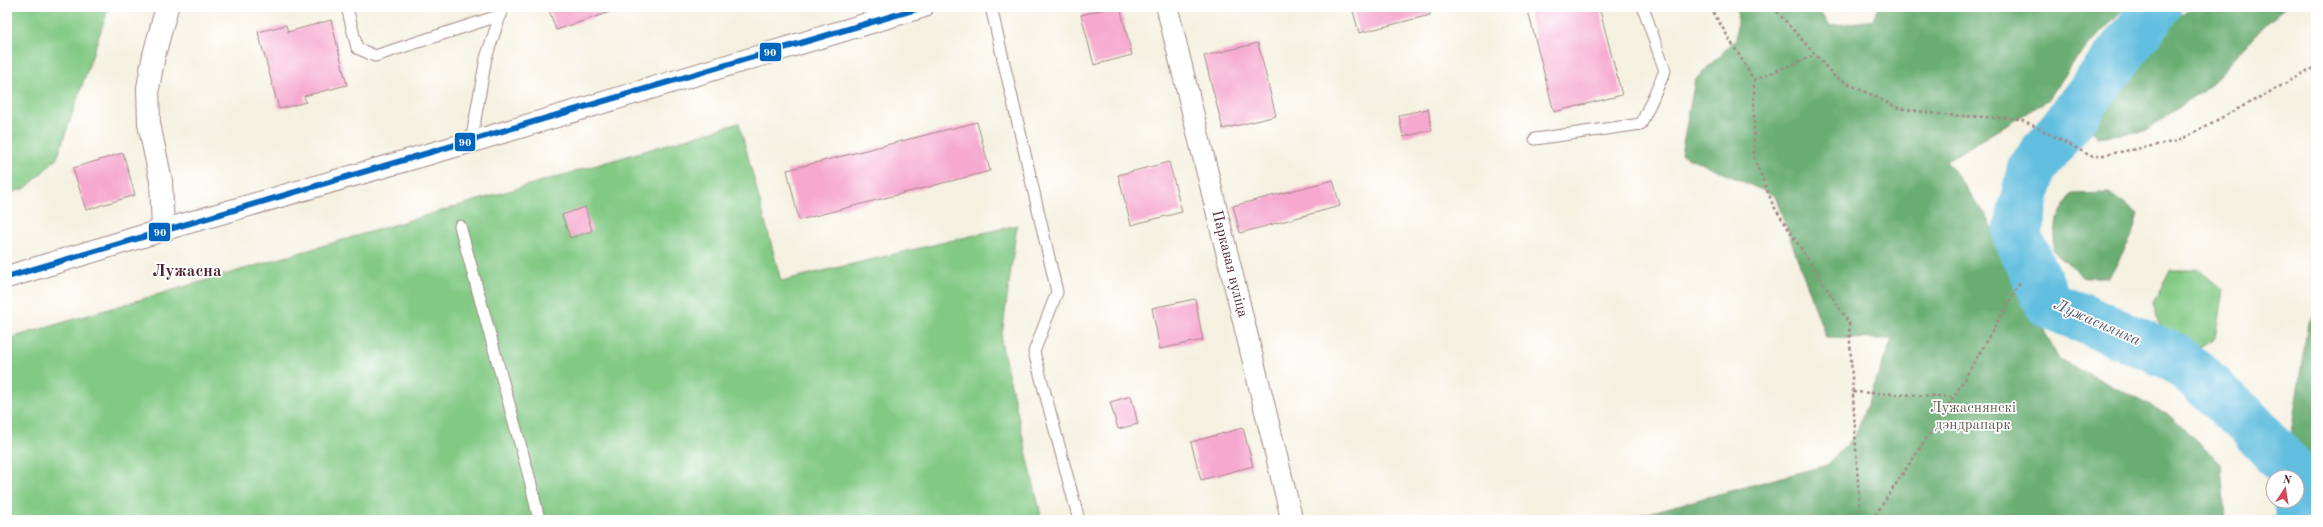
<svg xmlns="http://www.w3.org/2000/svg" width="2323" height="527" viewBox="0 0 2323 527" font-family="'Old Standard TT',serif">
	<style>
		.green { fill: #82c984; stroke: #667458 }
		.forest { fill: #69ad72; stroke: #5a664e }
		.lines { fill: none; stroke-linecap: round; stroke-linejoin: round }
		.river { stroke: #62bedf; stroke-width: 49 }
		.building { fill: #f6a8cf }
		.lane-casing { stroke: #a08886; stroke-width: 13 }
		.street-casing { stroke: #a08886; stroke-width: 23 }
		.secondary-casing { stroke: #a08886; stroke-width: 24 }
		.path { stroke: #a08886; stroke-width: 2.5; stroke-dasharray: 3 3; stroke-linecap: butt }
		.lane { stroke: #fff; stroke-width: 11 }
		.street { stroke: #fff; stroke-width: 21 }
		.secondary { stroke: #fff; stroke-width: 22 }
		.bus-1-casing { stroke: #fff; stroke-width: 9 }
		.bus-1 { stroke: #0065bd; stroke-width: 6 }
		.labels { text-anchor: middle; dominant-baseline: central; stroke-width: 3.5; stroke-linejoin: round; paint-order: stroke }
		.street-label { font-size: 15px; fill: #4a1f2b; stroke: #fff }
		.park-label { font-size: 15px; fill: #5e5a4a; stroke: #fff }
		.water-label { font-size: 16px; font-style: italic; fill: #52576a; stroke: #fff }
		.quarter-label { font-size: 17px; font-weight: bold; fill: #4a1f2b; stroke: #fff }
		.line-badge { stroke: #fff; stroke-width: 1.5 }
		.badge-label { font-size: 11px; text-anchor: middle; font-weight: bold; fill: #fff }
	</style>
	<rect width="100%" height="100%" fill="#fff"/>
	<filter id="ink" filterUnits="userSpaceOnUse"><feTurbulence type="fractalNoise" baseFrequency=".025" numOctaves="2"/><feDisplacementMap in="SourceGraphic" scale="8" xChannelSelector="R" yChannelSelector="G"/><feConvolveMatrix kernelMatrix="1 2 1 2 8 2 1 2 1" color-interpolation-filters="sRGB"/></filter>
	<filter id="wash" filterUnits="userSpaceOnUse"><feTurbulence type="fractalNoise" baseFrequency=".012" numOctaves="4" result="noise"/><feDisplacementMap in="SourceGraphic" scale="16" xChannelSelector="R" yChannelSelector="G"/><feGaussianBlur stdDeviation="0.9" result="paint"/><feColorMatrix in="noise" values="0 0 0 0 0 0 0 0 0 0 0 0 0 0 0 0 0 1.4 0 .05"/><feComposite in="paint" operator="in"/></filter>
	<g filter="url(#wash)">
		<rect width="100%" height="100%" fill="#f5f1e1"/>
		<!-- green -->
		<g class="green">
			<path d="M7,7H109L57,158L26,188L7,194Z"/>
			<path d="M739,123L781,281L1017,225L1001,342L1042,520H7V339Z"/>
			<path d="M2170,270H2199L2223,290L2215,338L2196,350L2160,330L2153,303Z"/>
		</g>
		<!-- forest -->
		<g class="forest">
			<path d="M1738,7H1816L1830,26L1873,20L1879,7H2125L2076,59L2048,100L1946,161L1986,215L2058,358L2170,416L2221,464L2225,520H1622L1827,465L1855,436L1892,339L1826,338L1775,196L1681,154L1695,80L1736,39Z"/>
			<path d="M2192,7H2286L2265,25L2203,91L2144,131L2098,137L2089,126L2155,32Z"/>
			<path d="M2109,193L2138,214L2131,238L2109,277H2083L2053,250L2057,219L2071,194Z"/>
			<path d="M2316,314V469L2304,461L2291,433L2308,323Z"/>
		</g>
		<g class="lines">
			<!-- river -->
			<g class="river">
				<path d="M2157,7L2031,170L2017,235L2049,304L2178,359L2244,418L2291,469L2293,477"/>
				<path d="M2297,496L2302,520"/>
			</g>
		</g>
		<g id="blocks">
			<!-- building -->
			<g class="building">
				<path d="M548,7H612L613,11L556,30Z"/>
				<path d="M1112,7H1120L1132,55L1094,65L1081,15Z"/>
				<path d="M1352,7H1429L1430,15L1359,33Z"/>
				<path d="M1527,7H1599L1622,95L1554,112Z"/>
				<path d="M331,20L347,85L304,96L306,102L279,109L258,32L286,25L288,32Z"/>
				<path d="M1258,43L1276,116L1223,129L1204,56Z"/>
				<path d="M1428,109L1432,130L1403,137L1399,115Z"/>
				<path d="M977,122L990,171L799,220L787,170Z"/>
				<path d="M123,153L135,195L86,210L73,168Z"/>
				<path d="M1169,162L1182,212L1131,225L1118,175Z"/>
				<path d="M1333,180L1340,206L1240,233L1233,206Z"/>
				<path d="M585,207L592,231L570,238L562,215Z"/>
				<path d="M1195,299L1203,340L1160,349L1152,308Z"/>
				<path d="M1131,396L1138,424L1118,429L1110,402Z"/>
				<path d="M1243,428L1253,466L1201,480L1191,442Z"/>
			</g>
		</g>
	</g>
	<g filter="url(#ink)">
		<use href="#blocks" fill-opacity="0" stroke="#a08886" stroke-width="1"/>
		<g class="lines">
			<!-- lane casing -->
			<g class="lane-casing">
				<g id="lane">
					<path d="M347,7L357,48L375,56L501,15"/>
					<path d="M991,7L1057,292L1034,352L1079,520"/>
					<path d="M1535,139L1641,124L1665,71L1643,7"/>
					<path d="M471,142L486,58L503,7"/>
					<path d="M460,226L530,480L539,520"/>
				</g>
			</g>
			<!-- street casing -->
			<g class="street-casing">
				<g id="street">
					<path d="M1167,7L1292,520"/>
					<path d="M163,230L471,142L923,7"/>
				</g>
			</g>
			<!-- secondary casing -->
			<g class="secondary-casing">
				<path id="secondary" d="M7,277L163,230L161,181L149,124L148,88L154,55L167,7"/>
			</g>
			<!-- path -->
			<g class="path">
				<path d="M1710,7L1754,80V158L1773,205L1849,323L1860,520"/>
				<path d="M1773,7L1835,77L1898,108L1944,115L2021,119L2093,157L2178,141L2316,67"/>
				<path d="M1754,80L1815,55"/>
				<path d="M1853,392L1954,397"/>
				<path d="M1872,520L1954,397L2020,283"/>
			</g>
			<!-- lane -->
			<use href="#lane" class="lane"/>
			<!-- street -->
			<use href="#street" class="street"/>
			<!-- secondary -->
			<use href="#secondary" class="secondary"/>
			<!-- bus-1 casing -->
			<g class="bus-1-casing">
				<path id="bus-1" d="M7,277L923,7"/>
			</g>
			<!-- bus-1 -->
			<use href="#bus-1" class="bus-1"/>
		</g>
	</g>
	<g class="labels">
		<!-- street labels -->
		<g class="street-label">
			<text transform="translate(1229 264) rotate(76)">Паркавая вуліца</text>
		</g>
		<!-- park labels -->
		<g class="park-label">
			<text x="1973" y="408">Лужаснянскі<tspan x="1973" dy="17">дэндрапарк</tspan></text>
		</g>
		<!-- water labels -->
		<g class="water-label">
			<text transform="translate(2097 323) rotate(24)">Лужаснянка</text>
		</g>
		<!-- quarter labels -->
		<g class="quarter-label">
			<text x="187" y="271">Лужасна</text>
		</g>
	</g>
	<g class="line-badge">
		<rect x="759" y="42" width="23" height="20" rx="4" fill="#0065bd"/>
		<rect x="454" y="132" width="22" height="20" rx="4" fill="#0065bd"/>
		<rect x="148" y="222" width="23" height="20" rx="4" fill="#0065bd"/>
	</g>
	<g class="badge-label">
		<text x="770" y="56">90</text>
		<text x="465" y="146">90</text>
		<text x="160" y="236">90</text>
	</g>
	<!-- margin -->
	<rect width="2323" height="527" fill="none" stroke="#fff" stroke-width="24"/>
	<!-- north arrow -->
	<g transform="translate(2285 489) rotate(12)"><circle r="19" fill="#ffffff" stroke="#b7a5aa"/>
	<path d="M0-3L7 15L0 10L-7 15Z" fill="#d1495b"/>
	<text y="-6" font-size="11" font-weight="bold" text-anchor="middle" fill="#4a1f2b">N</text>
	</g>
</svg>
